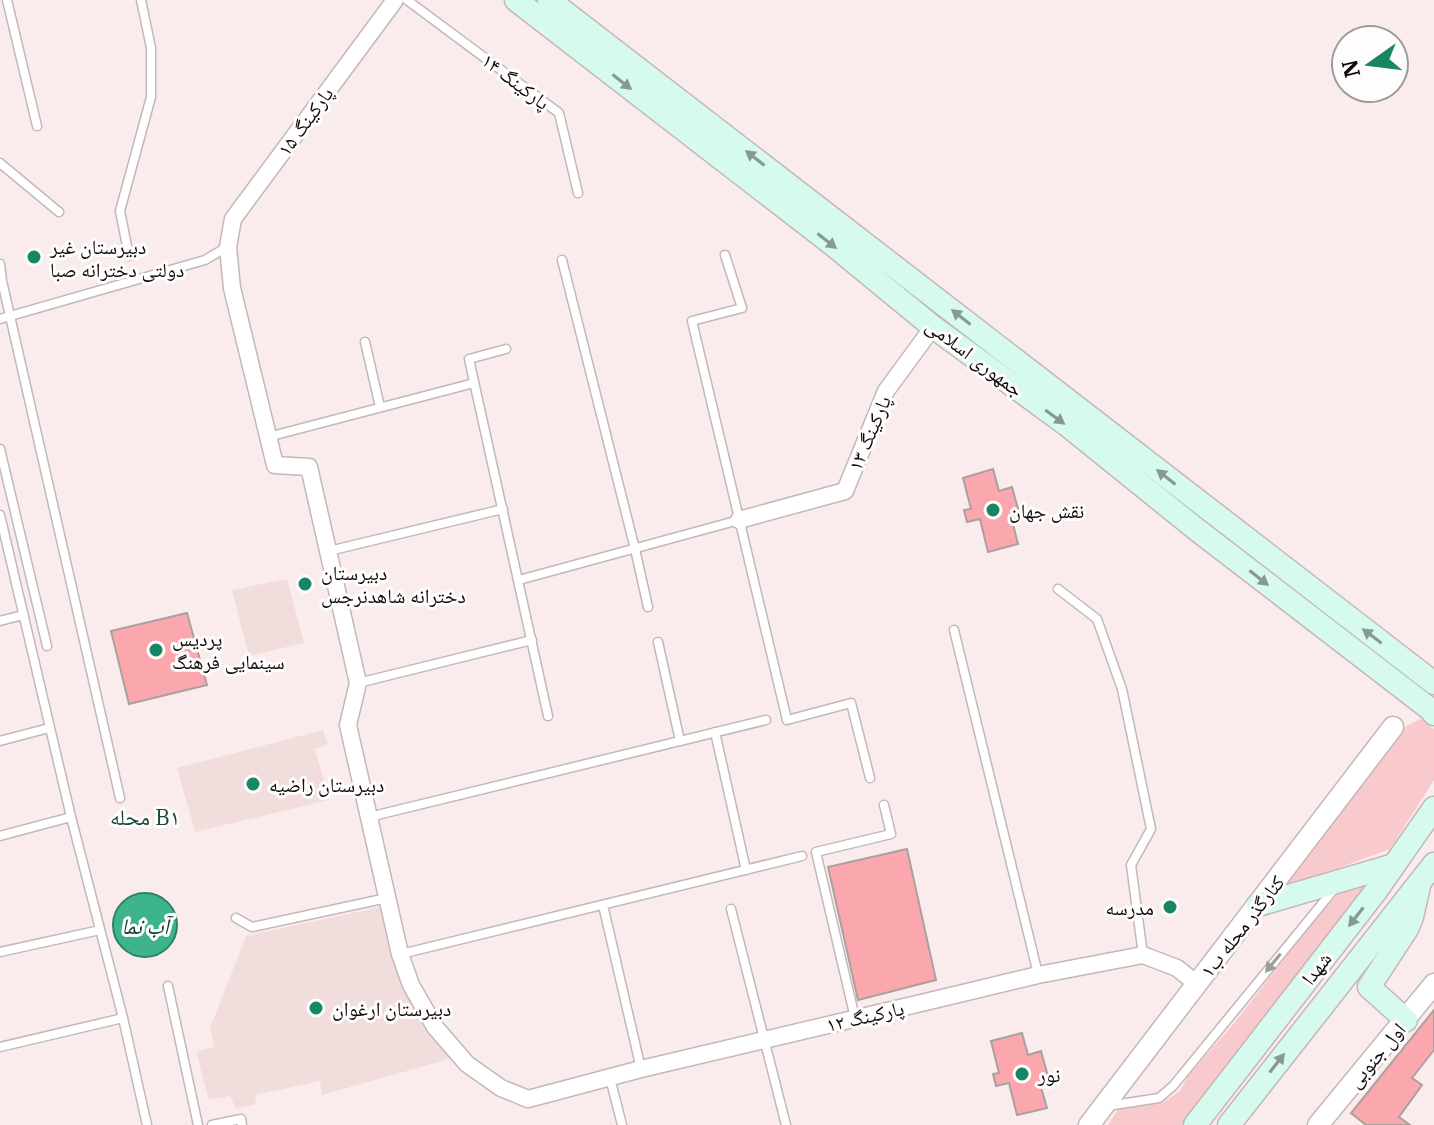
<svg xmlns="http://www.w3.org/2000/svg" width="1434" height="1125" viewBox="0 0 1434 1125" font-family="'IBM Plex Serif','Noto Naskh Arabic',serif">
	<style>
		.built { fill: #f2dddd }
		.green { fill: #f8cacd }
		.water { fill: #3db48c; stroke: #2f8165; stroke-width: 2 }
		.building { fill: #faa8ae; stroke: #ac9f9f; stroke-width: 2 }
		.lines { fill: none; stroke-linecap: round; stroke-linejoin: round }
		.service-casing { stroke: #c5b7b8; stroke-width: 11 }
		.minor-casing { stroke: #c5b7b8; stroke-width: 19 }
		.tertiary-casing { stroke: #c5b7b8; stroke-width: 23 }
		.secondary-casing { stroke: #c5b7b8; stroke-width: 25 }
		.service { stroke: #fff; stroke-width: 8 }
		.minor { stroke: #fff; stroke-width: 16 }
		.tertiary { stroke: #fff; stroke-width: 20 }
		.secondary { stroke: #d6faed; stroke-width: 22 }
		.oneway { fill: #869a93 }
		.oneway2 { fill: #9f9d9d }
		.poi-dot { fill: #168664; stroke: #fffcfc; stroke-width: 3 }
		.labels { text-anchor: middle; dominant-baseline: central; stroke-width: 6; stroke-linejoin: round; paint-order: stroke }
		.street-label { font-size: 20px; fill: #0f0a0b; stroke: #fffcfc }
		.poi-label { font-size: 20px; fill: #0f0a0b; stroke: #fffcfc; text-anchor: start }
		.neighbourhood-label { font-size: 22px; fill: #164635; stroke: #fffcfc }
		.water-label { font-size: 22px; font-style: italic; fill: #053a2a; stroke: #fffcfc }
	</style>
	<rect width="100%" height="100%" fill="#faecec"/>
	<!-- built -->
	<g class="built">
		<path d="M287,579L304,643L249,656L232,590Z"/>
		<path d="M323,730L328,744L315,749L329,800L195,832L177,768Z"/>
		<path d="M380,907L389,946L402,988L430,1033L453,1058L322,1095L320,1081L255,1095L256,1104L236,1109L230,1096L209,1100L196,1052L214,1047L210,1028L246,936Z"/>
	</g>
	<!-- green -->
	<g class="green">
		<path d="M1421,719L1434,729V780L1390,849L1284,888L1405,727Z"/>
		<path d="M1377,878L1182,1125H1108L1119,1108L1162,1103L1180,1091L1188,1076L1235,1022L1317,917L1337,895Z"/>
	</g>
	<!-- water -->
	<circle class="water" cx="145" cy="925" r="32"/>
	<!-- building -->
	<g class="building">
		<path d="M993,469L999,491L1012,487L1020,516L1012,520L1018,544L988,552L980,519L967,522L964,510L971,509L963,478Z"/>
		<path d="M187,613L207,685L129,704L111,631Z"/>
		<path d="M907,849L936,980L858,1000L828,867Z"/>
		<path d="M1434,1010V1050L1412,1078L1422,1085L1399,1117L1410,1125H1366L1351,1113Z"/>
		<path d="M1022,1033L1028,1055L1041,1051L1049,1080L1040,1084L1047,1108L1017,1115L1009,1083L996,1086L993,1074L999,1073L991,1041Z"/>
	</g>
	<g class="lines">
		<!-- service casing -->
		<g class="service-casing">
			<g id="service">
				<path d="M7,0L37,126"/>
				<path d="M407,0L559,113L578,193"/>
				<path d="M0,163L59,212"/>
				<path d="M725,255L742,308L692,321L787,720L851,703L870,778"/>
				<path d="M129,256L120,211L151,97V48L141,0"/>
				<path d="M562,260L635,549L648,607"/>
				<path d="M0,264L2,281L120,798"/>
				<path d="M0,319L205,260L227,247"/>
				<path d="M365,342L380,407"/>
				<path d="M506,349L469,359L548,716"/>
				<path d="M268,437L474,383"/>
				<path d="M0,449L47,646"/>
				<path d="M0,515L71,817L123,1018L147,1125"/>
				<path d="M329,551L503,509"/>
				<path d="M519,580L739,520"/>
				<path d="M1058,589L1097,619L1122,689L1151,829L1131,865L1143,955"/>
				<path d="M0,621L23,615"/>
				<path d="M954,630L1038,974"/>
				<path d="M658,642L680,741"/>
				<path d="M358,683L532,640"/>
				<path d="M715,732L746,870"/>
				<path d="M0,741L49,728"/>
				<path d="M369,817L766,720"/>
				<path d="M0,836L71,817"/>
				<path d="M603,905L641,1069"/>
				<path d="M731,909L786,1125"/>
				<path d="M236,918L252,927L387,898"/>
				<path d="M0,952L100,930"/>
				<path d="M401,954L802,856"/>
				<path d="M168,986L198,1125"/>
				<path d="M855,1018L816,852L891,834L884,805"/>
				<path d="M0,1047L123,1018"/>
				<path d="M610,1078L622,1125"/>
				<path d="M1107,1106L1159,1098L1173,1086L1335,888"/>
				<path d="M212,1125L241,1119L242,1125"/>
			</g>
		</g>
		<!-- minor casing -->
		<g class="minor-casing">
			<g id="minor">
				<path d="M395,0L233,219L228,247L232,288L275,465L309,467L358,683L348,725L400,954L411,985L435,1027L467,1064L501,1088L528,1099L641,1069L938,999L1038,975L1143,955L1177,968L1197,984"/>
				<path d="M739,520L845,491L886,391L933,327"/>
			</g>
		</g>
		<!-- tertiary casing -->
		<g class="tertiary-casing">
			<g id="tertiary">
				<path d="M1089,1125L1393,727"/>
				<path d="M1318,1125L1434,984"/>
			</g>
		</g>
		<!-- secondary casing -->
		<g class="secondary-casing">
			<g id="secondary">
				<path d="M516,0L832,244L933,327L1067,425L1196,529L1430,709L1434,714"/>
				<path d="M549,0L1434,683"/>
				<path d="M1258,905L1394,865"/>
				<path d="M1406,1020L1369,987L1407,929L1412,917L1419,886"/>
				<path d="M1195,1125L1376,891L1434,808"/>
				<path d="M1229,1125L1434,864"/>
			</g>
		</g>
		<!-- service -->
		<use href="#service" class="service"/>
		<!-- minor -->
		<use href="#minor" class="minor"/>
		<!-- tertiary -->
		<use href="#tertiary" class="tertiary"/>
		<!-- secondary -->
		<use href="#secondary" class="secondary"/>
	</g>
	<!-- one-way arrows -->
	<defs><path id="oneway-solid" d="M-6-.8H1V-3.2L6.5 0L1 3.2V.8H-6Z" transform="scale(2)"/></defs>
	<g class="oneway">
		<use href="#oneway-solid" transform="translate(622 82) rotate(38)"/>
		<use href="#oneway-solid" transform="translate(755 158) rotate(-142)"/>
		<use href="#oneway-solid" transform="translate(827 241) rotate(38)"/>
		<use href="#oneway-solid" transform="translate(961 317) rotate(-142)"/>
		<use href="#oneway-solid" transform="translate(1055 417) rotate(36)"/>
		<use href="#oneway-solid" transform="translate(1166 477) rotate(-142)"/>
		<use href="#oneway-solid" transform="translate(1259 578) rotate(38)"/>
		<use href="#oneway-solid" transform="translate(1372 636) rotate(-143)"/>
		<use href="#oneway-solid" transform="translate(1356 917) rotate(128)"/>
		<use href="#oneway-solid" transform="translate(1277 1063) rotate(-52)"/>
	</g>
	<use class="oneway2" href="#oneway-solid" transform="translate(1273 963) rotate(129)"/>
	<!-- markers -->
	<g class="poi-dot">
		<circle cx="34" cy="257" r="8"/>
		<circle cx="993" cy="510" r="8"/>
		<circle cx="305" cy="584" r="8"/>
		<circle cx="156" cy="650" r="8"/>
		<circle cx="253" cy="784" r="8"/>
		<circle cx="1170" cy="907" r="8"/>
		<circle cx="316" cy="1008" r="8"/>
		<circle cx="1022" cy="1074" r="8"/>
	</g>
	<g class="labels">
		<!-- street labels -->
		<g class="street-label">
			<text transform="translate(516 81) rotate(37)">پارکینگ ۱۴</text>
			<text transform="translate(305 121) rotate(-54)">پارکینگ ۱۵</text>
			<text transform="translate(975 357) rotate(37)">جمهوری اسلامی</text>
			<text transform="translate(869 433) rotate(-67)">پارکینگ ۱۳</text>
			<text transform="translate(1242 926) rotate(-52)">کنارگذر محله ب۱</text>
			<text transform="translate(1316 968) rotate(-52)">شهدا</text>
			<text transform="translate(865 1016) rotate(-13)">پارکینگ ۱۲</text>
			<text transform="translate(1376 1055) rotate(-50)">اول جنوبی</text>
		</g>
		<!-- poi labels -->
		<g class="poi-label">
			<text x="50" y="246">دبیرستان غیر<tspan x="50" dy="23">دولتی دخترانه صبا</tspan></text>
			<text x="1009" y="510">نقش جهان</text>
			<text x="321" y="572">دبیرستان<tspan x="321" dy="23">دخترانه شاهدنرجس</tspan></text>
			<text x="172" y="638">پردیس<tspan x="172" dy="23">سینمایی فرهنگ</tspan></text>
			<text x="269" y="784">دبیرستان راضیه</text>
			<text x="1154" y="907" text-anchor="end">مدرسه</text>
			<text x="332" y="1008">دبیرستان ارغوان</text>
			<text x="1038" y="1074">نور</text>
		</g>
		<!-- neighbourhood labels -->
		<g class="neighbourhood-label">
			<text x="145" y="816">محله B۱</text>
		</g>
		<!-- water labels -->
		<g class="water-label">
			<text x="145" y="925">آب نما</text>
		</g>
	</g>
	<!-- north arrow -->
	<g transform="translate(1370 64) rotate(256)"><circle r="38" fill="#fffcfc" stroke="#9f9b9c" stroke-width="2"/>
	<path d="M0-6L14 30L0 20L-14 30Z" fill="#168664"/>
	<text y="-12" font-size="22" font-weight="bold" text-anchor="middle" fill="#0f0a0b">N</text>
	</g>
</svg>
